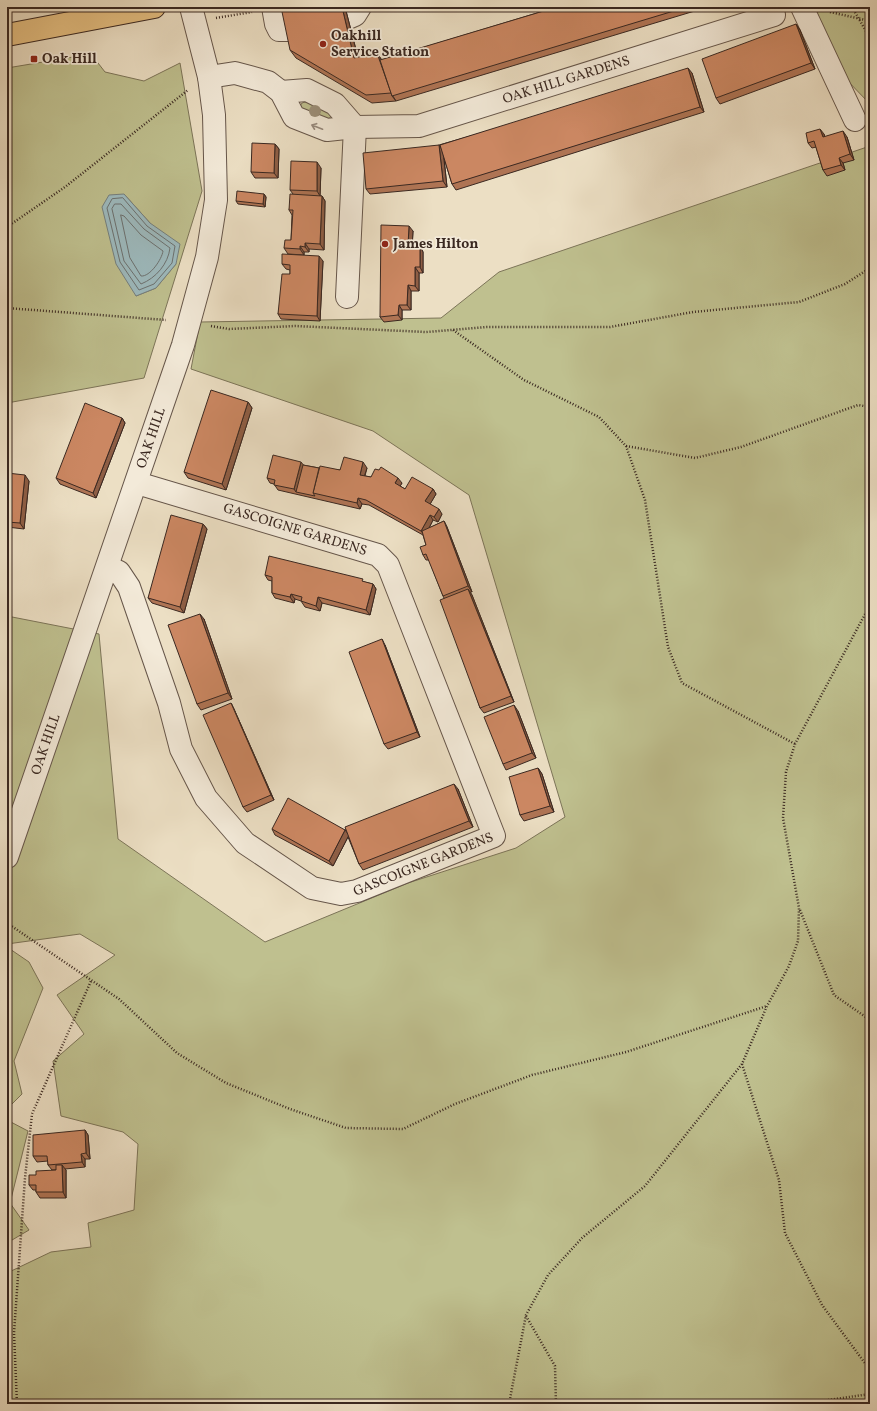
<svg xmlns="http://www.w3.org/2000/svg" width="877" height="1411" viewBox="0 0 877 1411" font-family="Vollkorn,serif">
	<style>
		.green { fill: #bfc08f; stroke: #7c7458; fill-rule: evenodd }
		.water { fill: #9dbabe; stroke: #75807f }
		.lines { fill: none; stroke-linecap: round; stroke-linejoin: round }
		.shore { stroke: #6c7170; stroke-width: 1 }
		.minor-casing { stroke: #66564a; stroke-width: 24 }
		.major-casing { stroke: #3a2821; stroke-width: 24 }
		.path { stroke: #3a2821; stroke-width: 2.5; stroke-dasharray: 1 2; stroke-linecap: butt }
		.minor { stroke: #f3ead9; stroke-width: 22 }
		.major { stroke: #e6c082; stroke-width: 22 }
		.tree { fill: #9c8f79 }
		.wall { fill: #af7454; stroke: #3a2821 }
		.shaded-wall { fill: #8e5e45; stroke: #3a2821 }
		.building { fill: #cb8762; stroke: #3a2821 }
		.oneway { stroke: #96897d }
		.poi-dot { fill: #8f2418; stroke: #f3ead9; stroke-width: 1.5 }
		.labels { text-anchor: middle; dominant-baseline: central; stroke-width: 3.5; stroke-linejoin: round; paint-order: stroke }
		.poi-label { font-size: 14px; font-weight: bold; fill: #3a2821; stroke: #f3ead9; text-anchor: start }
		.street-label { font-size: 14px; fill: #3a2821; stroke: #f3ead9 }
	</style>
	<rect width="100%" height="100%" fill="#ecdfc4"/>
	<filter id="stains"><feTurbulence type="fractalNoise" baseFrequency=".005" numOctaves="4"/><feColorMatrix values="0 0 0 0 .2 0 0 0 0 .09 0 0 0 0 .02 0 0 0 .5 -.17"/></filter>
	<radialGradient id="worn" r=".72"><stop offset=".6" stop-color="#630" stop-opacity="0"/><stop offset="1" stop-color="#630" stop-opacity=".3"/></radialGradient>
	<!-- green -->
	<g class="green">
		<path d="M810,7H870V104L841,74Z"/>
		<path d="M91,54L105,72L144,81L180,63L202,191L144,378L7,403V68ZM124,194L150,223L176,264L156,288L136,296Z"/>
		<path d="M304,102H311L332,115L328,120L300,109L301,104Z"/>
		<path d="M870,146V1404H7V1273L51,1252L91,1247L88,1223L134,1210L138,1144L123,1132L61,1116L53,1061L84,1034L57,995L115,955L80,934L7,944V916L11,901L7,900V616L99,634L118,839L265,942L408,883L516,848L565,817L469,495L373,431L191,369L200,322L441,318L499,272Z"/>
		<path d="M7,947L29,962L43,988L14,1061L22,1094L7,1109Z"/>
		<path d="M7,1120L28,1131L10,1203L29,1230L7,1243Z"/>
	</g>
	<!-- water -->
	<path class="water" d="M124,194L150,223L180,244L176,264L156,288L136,296L116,264L102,207L109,195Z"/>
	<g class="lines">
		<!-- shore -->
		<g class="shore">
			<path d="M123,198L147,226L175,246L172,263L154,284L139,290L120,262L107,208L112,199Z"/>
			<path d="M115,204H121L144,229L170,248C168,264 156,278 141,284L124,261L112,209Z"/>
			<path d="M121,215L124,216L141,235L163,251C162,259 150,277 141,276L130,258Z"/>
		</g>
		<!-- minor casing -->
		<g class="minor-casing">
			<g id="minor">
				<path d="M273,7L276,24L279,30H289"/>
				<path d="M802,7L855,120"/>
				<path d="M348,18L355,15L360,7"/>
				<path id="s1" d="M209,77L235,73L268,82L281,92L294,117L327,130L355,127L419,126L774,15"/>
				<path d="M281,92L307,90L335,104L355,127L347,297"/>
				<path id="s2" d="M108,567L119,572L129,587L169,703L181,749L206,798L245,843L312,888L341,894L357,891L494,836L388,565L378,555L137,483"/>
				<path id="s3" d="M7,857L183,345L207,257L216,200L214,115L209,77L191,7"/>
			</g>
		</g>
		<!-- major casing -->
		<g class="major-casing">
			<path id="major" d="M7,35L154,7"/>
		</g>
		<!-- path -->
		<g class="path">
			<path d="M852,7L870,38"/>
			<path d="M830,12L870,21"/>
			<path d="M216,18L252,12"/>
			<path d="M7,227L65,187L188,90"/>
			<path d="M7,308L166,320"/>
			<path d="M211,326L229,329L295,326L426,332L487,327H610L693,312L799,302L845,284L870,268"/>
			<path d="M453,330L524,380L599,417L626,446L645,500L668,647L682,683L795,744"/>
			<path d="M626,446L695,458L741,447L858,405L870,407"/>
			<path d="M800,910L834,995L870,1020"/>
			<path d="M7,923L119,999L177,1053L226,1083L290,1109L346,1128L403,1129L455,1104L532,1075L626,1052L767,1006"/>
			<path d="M742,1064L779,1180L785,1233L822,1305L870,1370"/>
			<path d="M526,1316L555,1366L556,1404"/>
			<path d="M17,1404L14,1333L25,1178L32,1114L91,981"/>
			<path d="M509,1404L526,1315L548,1275L582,1238L645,1186L742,1064L767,1006L789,966L798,941L799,908L783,818L786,772L795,744L870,605"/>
			<path d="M820,1404L828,1400L870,1394"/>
		</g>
		<!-- minor -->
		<use href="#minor" class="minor"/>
		<!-- major -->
		<use href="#major" class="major"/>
	</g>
	<!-- trees -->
	<circle class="tree" cx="315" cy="111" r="6"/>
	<!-- wall -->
	<g class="wall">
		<path d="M345,7L358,57L377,53L382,60L557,7H708L396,101L372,103L296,58L290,50Z"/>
		<path d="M796,24L800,30L815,69L720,104L716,98Z"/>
		<path d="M692,73L704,112L456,190L452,184L444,158L447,187L370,194L366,189L439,145Z"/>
		<path d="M824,134L825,137H847L854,160L843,163L845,170L827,176L823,170L816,147L812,148L808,143Z"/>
		<path d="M275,144L279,149L278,178H255L251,172Z"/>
		<path d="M321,168L320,196H322L325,201L324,250L309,249V252H304V255L288,254L284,248L291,240L292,215L289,210L293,194L290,190Z"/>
		<path d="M264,194L266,197L265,207L238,204L236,201Z"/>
		<path d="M413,231L412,246H420L423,252V273H419V291H411V310H402V320L384,322L380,317Z"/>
		<path d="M323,261L320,321L281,319L278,314L290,274V270L286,269L282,264Z"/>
		<path d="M248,402L252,408L226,490L188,478L184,472Z"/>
		<path d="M122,418L125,423L96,498L60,484L56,478Z"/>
		<path d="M303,465L319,468L340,470L367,468L365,476L402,483L400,486L405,489H433L436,494L430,504L442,514L438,522L433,520L429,528L444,521L447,527L472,592H470L472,595L514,702L484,713L480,708L444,598L443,596L429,560H426L423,555L426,545L423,535L369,505L362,504L360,509L278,490L274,484L270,483L267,478Z"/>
		<path d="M7,473L29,481L24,529L7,527Z"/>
		<path d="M203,524L207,529L184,613L152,603L148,598Z"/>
		<path d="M265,575L364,582L373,584L376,589L370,615L322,603L320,611L305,607L301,601L295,599L294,603L275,598L272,593V581L268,580Z"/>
		<path d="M204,619L232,699L201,710L197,704Z"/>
		<path d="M385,645L420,737L388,749L384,744Z"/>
		<path d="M231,703L234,709L274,800L247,812L243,807Z"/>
		<path d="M518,711L536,758L506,770L503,764Z"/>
		<path d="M538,768L542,774L554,812L524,821L520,815Z"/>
		<path d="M458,789L473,827L363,870L359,864L348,837L333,866L275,835L272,829L345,830Z"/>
		<path d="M85,1130L88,1135L90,1159H85V1167L65,1169L66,1170V1198H40L36,1192V1190H33L29,1185L36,1175L56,1170H52L48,1165V1161L37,1162L33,1156Z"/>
	</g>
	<!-- shaded-wall -->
	<g class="shaded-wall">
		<path d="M342,7H345L360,66L354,58Z"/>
		<path d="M796,24L800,30L815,69L811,63Z"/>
		<path d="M377,53L382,61L392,96L396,101L391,93Z"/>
		<path d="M688,68L692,73L704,112L700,107Z"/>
		<path d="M820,129L824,134L826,143L823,137Z"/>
		<path d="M843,131L847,137L854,160L850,154Z"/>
		<path d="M275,144L279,149L278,178L274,173Z"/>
		<path d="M439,145L443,151L447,187L443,181Z"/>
		<path d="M839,158L843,163L845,170L841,165Z"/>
		<path d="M317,162L321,168L320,196L317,191Z"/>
		<path d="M264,194L266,197L265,207L263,204Z"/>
		<path d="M322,196L325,201L324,250L320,244Z"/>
		<path d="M409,226L413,231L412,252L408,246Z"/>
		<path d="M305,243L309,249V252L305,247Z"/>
		<path d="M300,246L304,252V255L300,249Z"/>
		<path d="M420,246L423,252V273L420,267Z"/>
		<path d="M319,256L323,261L320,321L317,316Z"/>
		<path d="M415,267L419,273V291L415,286Z"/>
		<path d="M408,285L411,291V310L407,305Z"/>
		<path d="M399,305L402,310V320L398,315Z"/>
		<path d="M248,402L252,408L226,490L222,484Z"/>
		<path d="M122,418L125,423L96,498L93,493Z"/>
		<path d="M301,462L305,467L296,492L294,489Z"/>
		<path d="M363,462L367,468L363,480L360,475Z"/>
		<path d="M25,475L29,481L24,529L20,523Z"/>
		<path d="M398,478L402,483L399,488L395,483Z"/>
		<path d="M433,489L436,494L429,506L425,501Z"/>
		<path d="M358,498L362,504L360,509L357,503Z"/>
		<path d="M439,509L442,514L438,522L434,517Z"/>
		<path d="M430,515L433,520L425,536L421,531Z"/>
		<path d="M444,521L447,527L472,592L468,586Z"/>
		<path d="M203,524L207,529L184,613L180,607Z"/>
		<path d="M373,584L376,589L370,615L366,610Z"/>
		<path d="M468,589L472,595L514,702L511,696Z"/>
		<path d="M291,594L295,599L294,603L290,597Z"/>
		<path d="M318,597L322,603L320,611L316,606Z"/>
		<path d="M200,614L204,619L232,699L228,693Z"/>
		<path d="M382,639L385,645L420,737L417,732Z"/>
		<path d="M231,703L234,709L274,800L271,795Z"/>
		<path d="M514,705L518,711L536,758L532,753Z"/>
		<path d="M538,768L542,774L554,812L550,806Z"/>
		<path d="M454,784L458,789L473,827L469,821Z"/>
		<path d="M345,830L349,835L333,866L329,861Z"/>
		<path d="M85,1130L88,1135L90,1159L86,1153Z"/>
		<path d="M81,1154L85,1159V1167L82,1162Z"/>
		<path d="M62,1165L66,1170V1198L63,1192Z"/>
	</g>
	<!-- building -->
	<g class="building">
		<path d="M281,7H342L354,58L377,53L391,93L366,95L290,50Z"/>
		<path d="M557,7H687L392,96L380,60Z"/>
		<path d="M796,24L811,63L716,98L702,59Z"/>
		<path d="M688,68L700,107L452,184L440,145Z"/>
		<path d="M820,129L823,137L843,131L850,154L839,158L841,165L823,170L814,141L808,143L806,133Z"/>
		<path d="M252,143L275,144L274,173L251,172Z"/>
		<path d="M439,145L443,181L366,189L363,153Z"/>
		<path d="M291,161L317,162V191L290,190Z"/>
		<path d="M237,191L264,194L263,204L236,201Z"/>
		<path d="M290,194L322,196L320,244L305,243V247L300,246V249L284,248L285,240H291L293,210H289Z"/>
		<path d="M381,225L409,226L408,246H420V267H415V286L408,285L407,305H399L398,315L380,317Z"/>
		<path d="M282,254L319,256L317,316L278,314L282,274H290V265L282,264Z"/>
		<path d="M211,390L248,402L222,484L184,472Z"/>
		<path d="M85,403L122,418L93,493L56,478Z"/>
		<path d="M273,455L301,462L294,489L274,485L275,480L267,478Z"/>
		<path d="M344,457L363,462L360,475L371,477L375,469L379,470L381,467L398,478L395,483L405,489L412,477L433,489L425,501L439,509L434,517L430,515L421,531L366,500L358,498L357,503L313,493L320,466L340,470Z"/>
		<path d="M303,465L319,468L313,493L315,496L296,492Z"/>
		<path d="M7,473L25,475L20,523L7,522Z"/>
		<path d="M171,515L203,524L180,607L148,598Z"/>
		<path d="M444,521L468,586L443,596L426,554L423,555L420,547L426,545L422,531Z"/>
		<path d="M269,556L363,579L362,581L373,584L366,610L318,597L316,606L301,601L302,597L291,594L290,597L272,593V577L265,575Z"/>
		<path d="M468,589L511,696L480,708L440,600Z"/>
		<path d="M200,614L228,693L197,704L168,625Z"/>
		<path d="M382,639L417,732L384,744L349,652Z"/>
		<path d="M231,703L271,795L243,807L203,715Z"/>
		<path d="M514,705L532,753L503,764L484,717Z"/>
		<path d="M538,768L550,806L520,815L509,777Z"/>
		<path d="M454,784L469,821L359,864L345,827Z"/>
		<path d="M288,798L345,830L329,861L272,829Z"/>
		<path d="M85,1130L86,1153L81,1154L82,1162L48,1165L47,1156H33V1135Z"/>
		<path d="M56,1165H62L63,1192H36V1185H29V1175H36V1171L56,1170Z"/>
	</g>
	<!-- one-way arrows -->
	<defs><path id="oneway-shaft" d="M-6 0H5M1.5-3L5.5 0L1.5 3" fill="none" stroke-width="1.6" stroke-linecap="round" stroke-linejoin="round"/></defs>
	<use class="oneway" href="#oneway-shaft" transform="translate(317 127) rotate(-159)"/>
	<!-- markers -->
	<g class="poi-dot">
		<circle cx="323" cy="44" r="4"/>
		<rect x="30" y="55" width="8" height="8" rx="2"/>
		<circle cx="385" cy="244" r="4"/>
	</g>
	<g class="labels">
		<!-- poi labels -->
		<g class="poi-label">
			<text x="331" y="36">Oakhill<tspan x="331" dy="16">Service Station</tspan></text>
			<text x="42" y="59">Oak Hill</text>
			<text x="393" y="244">James Hilton</text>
		</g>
		<!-- street labels -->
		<g class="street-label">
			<text stroke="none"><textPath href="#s1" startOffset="387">OAK HILL GARDENS</textPath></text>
			<text stroke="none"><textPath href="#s3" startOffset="443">OAK HILL</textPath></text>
			<text transform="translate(295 530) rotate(17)">GASCOIGNE GARDENS</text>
			<text stroke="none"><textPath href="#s3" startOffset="119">OAK HILL</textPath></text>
			<text stroke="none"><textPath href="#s2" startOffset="513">GASCOIGNE GARDENS</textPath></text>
		</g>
	</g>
	<!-- margin -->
	<rect width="877" height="1411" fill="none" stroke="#ecdfc4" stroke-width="24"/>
	<rect x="8" y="8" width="861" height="1395" fill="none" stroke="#3a2821" stroke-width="2"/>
	<rect x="12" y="12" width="853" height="1387" fill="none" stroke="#3a2821"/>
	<rect width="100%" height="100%" filter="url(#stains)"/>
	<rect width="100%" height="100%" fill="url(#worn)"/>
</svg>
